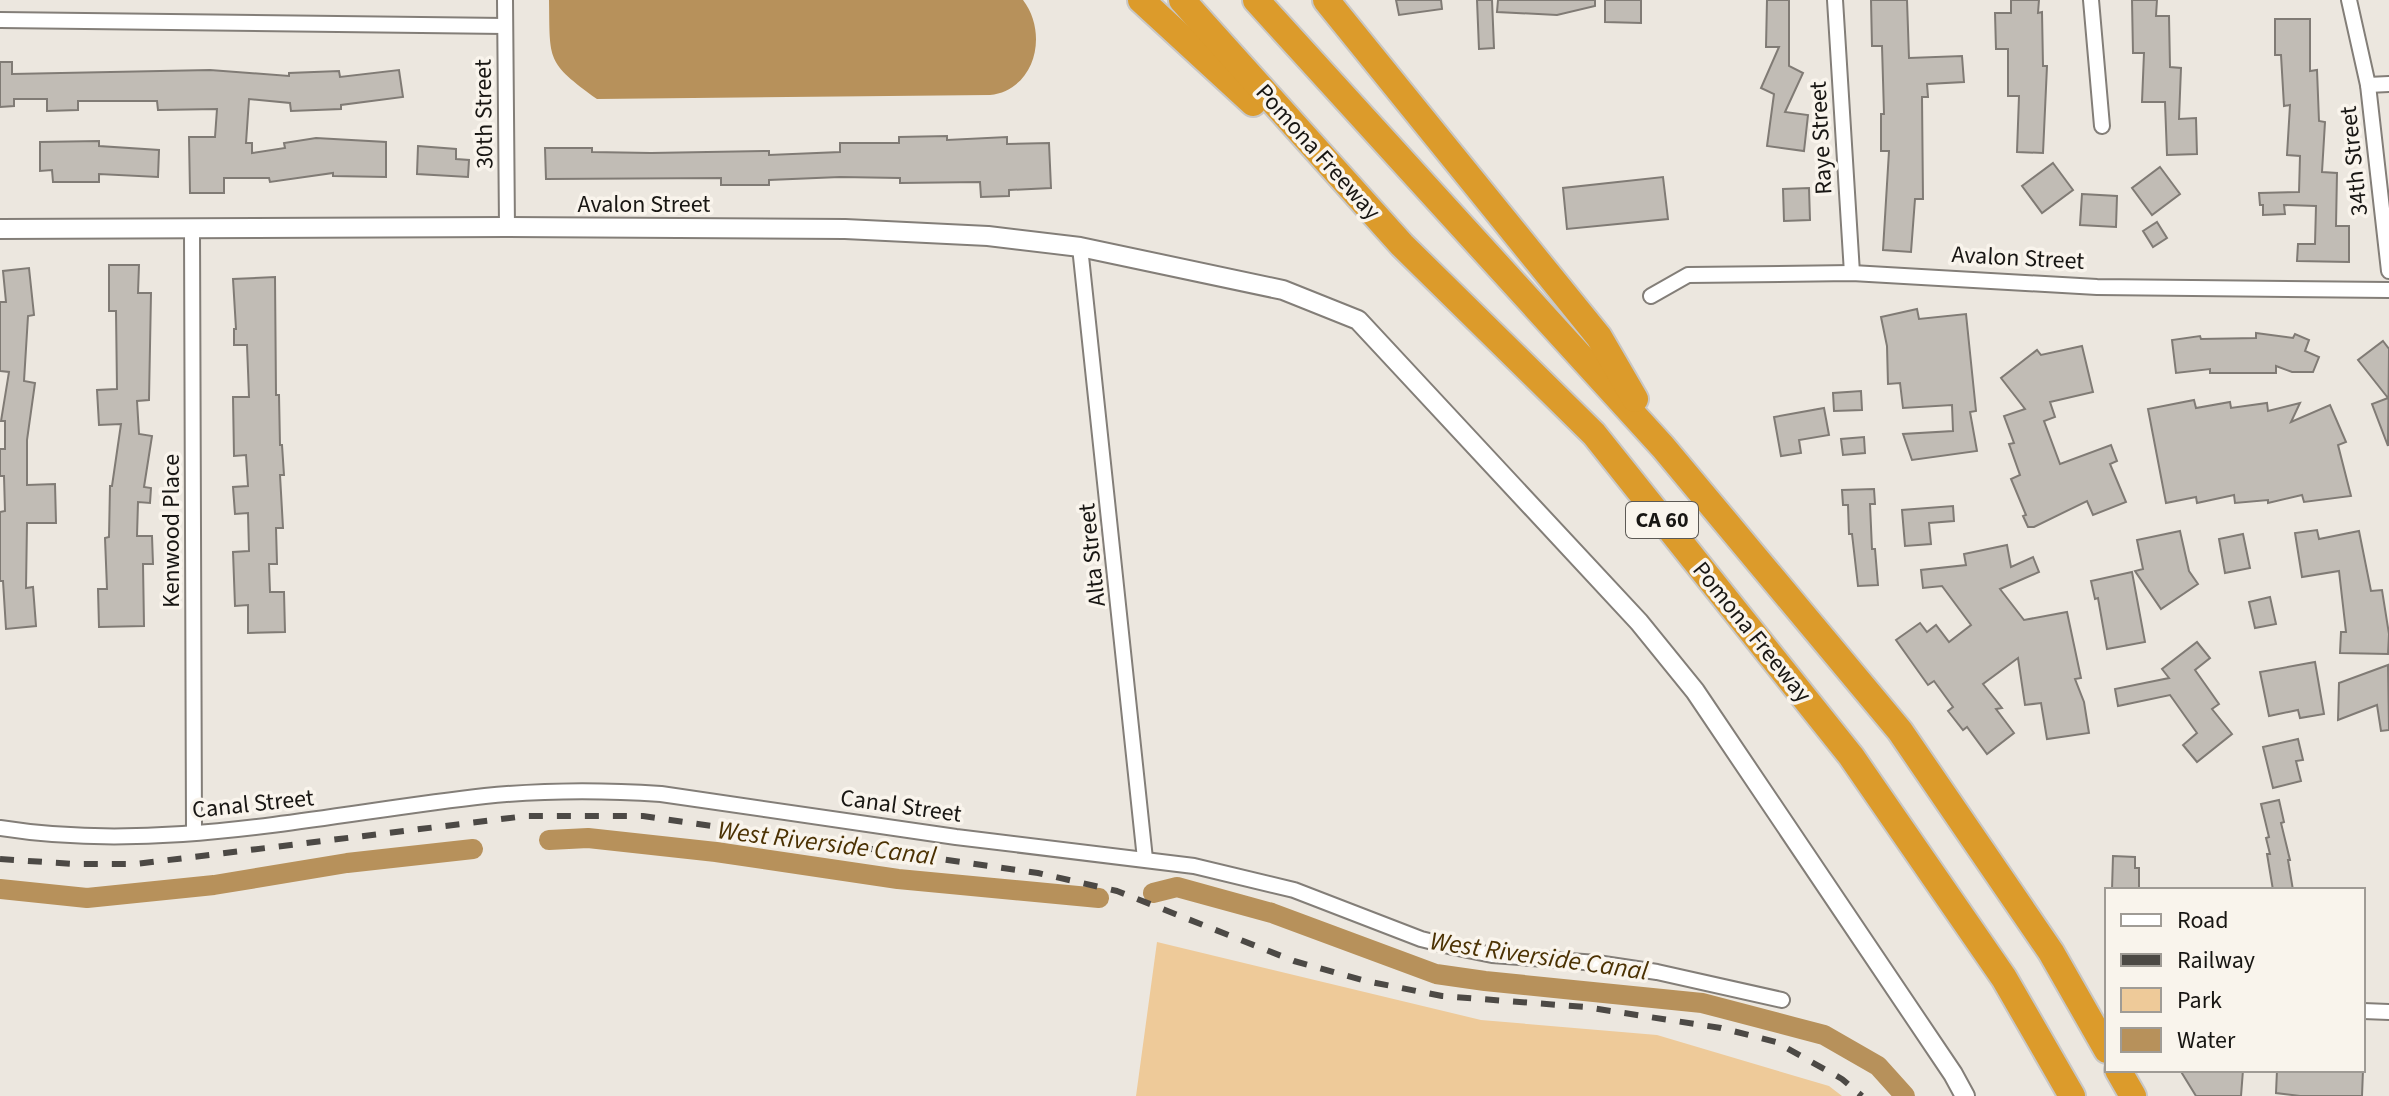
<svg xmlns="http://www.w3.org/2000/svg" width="2389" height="1096" viewBox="0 0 2389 1096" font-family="'Source Sans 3',sans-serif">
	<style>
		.green { fill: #eeca99 }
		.water { fill: #b7915b }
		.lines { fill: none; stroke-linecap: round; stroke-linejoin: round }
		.canal { stroke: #b7915b; stroke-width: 20 }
		.building { fill: #c1bcb5; stroke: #807b75; stroke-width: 2 }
		.minor-casing { stroke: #837e78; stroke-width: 18 }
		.tertiary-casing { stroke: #837e78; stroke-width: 22 }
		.motorway-casing { stroke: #c8c7c6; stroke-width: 30 }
		.minor { stroke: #fff; stroke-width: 14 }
		.tertiary { stroke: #fff; stroke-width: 18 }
		.motorway { stroke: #dc9b2b; stroke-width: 26 }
		.rail { stroke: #4c4945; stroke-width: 6; stroke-dasharray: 14 14; stroke-linecap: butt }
		.labels { text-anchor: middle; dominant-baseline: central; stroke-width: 7; stroke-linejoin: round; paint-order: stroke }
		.shield { fill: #f9f4ec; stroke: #5c5954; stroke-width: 2 }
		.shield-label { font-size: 22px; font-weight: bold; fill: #181613 }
		.street-label { font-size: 24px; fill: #181613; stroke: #f9f4ec }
		.water-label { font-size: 26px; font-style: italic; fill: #4b3102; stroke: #f9f4ec }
	</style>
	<rect width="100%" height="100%" fill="#ece7df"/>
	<!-- green -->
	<path class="green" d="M1157,942L1481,1020L1657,1035L1829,1086L1842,1096H1136Z"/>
	<!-- water -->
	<path class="water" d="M549,0H1023C1049,34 1035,90 990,95L597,99C546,62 550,61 549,0Z"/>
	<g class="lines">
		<!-- canal -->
		<g class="canal">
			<path d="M549,840L588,838L716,852L898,879L1099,898"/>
			<path d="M0,889L87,898L214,885L347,863L473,849"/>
			<path d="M1153,893L1177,887L1272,913L1436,974L1485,981L1702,1003L1824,1035L1878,1066L1905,1096"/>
		</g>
	</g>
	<!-- building -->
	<g class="building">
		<path d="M1396,0H1441L1442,9L1399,15Z"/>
		<path d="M1477,0H1492L1494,48L1479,49Z"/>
		<path d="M1498,0H1595V6L1557,15L1497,12Z"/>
		<path d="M1605,0H1641V23L1605,22Z"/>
		<path d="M1767,0H1789V66L1803,73L1785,112L1808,115L1804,151L1767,146L1774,94L1761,88L1779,47H1766Z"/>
		<path d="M1871,0H1907L1909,58L1962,56L1964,82L1927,84L1928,97H1922L1923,199H1915L1911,252L1883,250L1889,151H1881V114H1884L1882,46H1872Z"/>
		<path d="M2011,0H2039L2038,13L2042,12L2043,66H2047L2043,153L2017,152L2019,96H2008V49H1996L1995,13H2011Z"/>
		<path d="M2132,0H2157L2156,16H2169L2170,67L2181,68L2179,119L2196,118L2197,154L2167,155L2165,102H2142L2144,53H2133Z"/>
		<path d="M2275,19H2310V71L2317,70L2319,121L2325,122L2322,172L2337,173L2336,226H2349V262L2297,261L2298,244H2315L2316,206L2284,205L2285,214L2263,215V205H2260L2259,193L2299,192L2300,156L2287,155L2290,105L2284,106L2281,55H2275Z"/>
		<path d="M0,62H12V74L210,70L289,76V73L339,71L340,77L399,70L403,97L341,105V109L291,111L290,103L249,99L246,143H252V153L285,148L284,143L316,138L386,142V177L333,176V173L270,182L269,178H224V193H190L189,137H215L217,109L158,110L157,101H78V110L47,111V99H14V106L0,107Z"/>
		<path d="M947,136V140L1007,137V144L1049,143L1051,188L1009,190V196L981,197L980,182L900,183V178L840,177L769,180V185H721V178L546,179L545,148H592V152L651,153L769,151V155L840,152V143H899V137Z"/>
		<path d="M99,141V146L159,150L158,177L99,174V182H53L52,170L40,171V142Z"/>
		<path d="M418,146L456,149V159L469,160L468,177L417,174Z"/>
		<path d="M2053,163L2073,190L2042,213L2022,186Z"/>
		<path d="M2160,167L2180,194L2152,215L2132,188Z"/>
		<path d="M1663,177L1668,219L1567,229L1563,188Z"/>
		<path d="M1809,188L1810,220L1784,221L1783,189Z"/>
		<path d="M2082,194L2117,196L2116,227L2080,225Z"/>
		<path d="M2157,222L2167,238L2153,247L2143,231Z"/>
		<path d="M109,265H139L138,293H151L149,400L137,401L139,434L152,436L144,487L151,488L150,503L138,502L137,536H152L153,564H143L144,626L99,627L98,589H107L105,538L109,537L110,486H112L121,424L99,425L97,390L117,389L116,311H109Z"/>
		<path d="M29,268L34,315L28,316L24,381L35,383L27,440V485L55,484L56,523H27L26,588L33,587L36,626L6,629L3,581H0V512L5,511L4,476H0V449H5V421H1L9,372L0,371V302H6L3,271Z"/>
		<path d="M275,277L276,395H279L280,445H282L284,475H280L283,528H276L277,564H269L270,592H284L285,632L248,633V605L235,606L233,552L249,551L248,513L235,514L233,487L248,486L246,455L234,456L233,397H249L247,345H234V329H236L233,279Z"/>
		<path d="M1917,309L1919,319L1966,314L1976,411L1970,412L1977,451L1912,460L1903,434L1953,431L1952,405L1903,408L1900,383L1888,384L1887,346L1881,317Z"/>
		<path d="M2256,333L2293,338L2295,334L2309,340L2305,351L2319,357L2313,372H2292L2276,366V373H2210V369L2176,373L2172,340L2200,336L2201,339L2256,338Z"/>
		<path d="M2383,341L2389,349L2388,446L2372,404L2388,398L2358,360Z"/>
		<path d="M2082,346L2093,392L2050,402L2055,417L2044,421L2060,464L2111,445L2117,461L2110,464L2126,502L2093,515L2087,501L2034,527H2028L2023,516L2026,515L2011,479L2020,475L2009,444L2014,443L2004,416L2025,409L2001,378L2037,350L2041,355Z"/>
		<path d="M1861,391L1862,410L1834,411L1833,393Z"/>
		<path d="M2194,400L2196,408L2230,402L2231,408L2267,403L2268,411L2300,403L2291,422L2330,405L2346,442L2338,445L2351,496L2304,502L2302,495L2268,503V500L2235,503L2234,495L2197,503L2196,497L2166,503L2148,409Z"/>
		<path d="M1824,408L1829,435L1799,440L1801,453L1781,456L1774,417Z"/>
		<path d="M1864,437L1865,453L1843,455L1841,439Z"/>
		<path d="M1874,489L1875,504H1870L1872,549H1875L1878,585L1858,586L1852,534H1849L1848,505H1843L1842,490Z"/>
		<path d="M1953,506L1954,521L1929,523L1931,544L1905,546L1902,510Z"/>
		<path d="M2317,530L2319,539L2359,531L2371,591L2382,590L2389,634L2388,654L2340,653L2341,632H2346L2339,571L2302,577L2295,533Z"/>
		<path d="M2180,531L2189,571L2198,584L2161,609L2135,571L2143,569L2137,540Z"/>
		<path d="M2243,534L2250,568L2225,573L2219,539Z"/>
		<path d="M2007,545L2011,567L2033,557L2039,572L2000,589L2024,620L2067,612L2081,678L2075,679L2084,702L2089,733L2047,739L2041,703L2025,705L2018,658L1983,684L2002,708L1996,709L2014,733L1987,754L1967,727L1963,730L1948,711L1953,707L1934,681L1928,685L1896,640L1920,623L1927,632L1936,625L1949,642L1971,625L1942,586L1923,588L1921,570L1966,565L1964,554Z"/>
		<path d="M2132,572L2145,642L2107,649L2098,598L2095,599L2091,581Z"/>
		<path d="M2270,597L2276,624L2255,628L2249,602Z"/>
		<path d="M2197,642L2210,658L2195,670L2219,704L2212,709L2232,734L2197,762L2183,745L2197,733L2170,695L2118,706L2115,689L2169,678L2162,669Z"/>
		<path d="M2315,662L2324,714L2300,718L2298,710L2269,716L2260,672Z"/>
		<path d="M2388,665L2389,730L2381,731L2377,705L2338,720L2339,683Z"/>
		<path d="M2298,739L2303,760L2296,761L2301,781L2273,788L2263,747Z"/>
		<path d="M2279,800L2284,822L2281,823L2290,860H2288L2293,890H2273L2267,854H2270L2266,838L2269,837L2261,804Z"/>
		<path d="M2113,856L2135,857V868H2139V890H2112Z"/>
		<path d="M2180,1070H2243L2241,1096H2196Z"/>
		<path d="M2277,1070H2363L2362,1096H2300L2276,1093Z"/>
	</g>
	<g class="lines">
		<!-- minor casing -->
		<g class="minor-casing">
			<g id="minor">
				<path d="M505,0L507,227"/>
				<path d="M1835,0L1852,273"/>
				<path d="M2091,0L2102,126"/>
				<path d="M2349,0L2368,85L2389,271"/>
				<path d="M0,20L505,26"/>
				<path d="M2368,85L2389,84"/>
				<path d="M192,229L194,832"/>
				<path d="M1080,247L1145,859"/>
				<path d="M1651,296L1688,275L1852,273L2097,287L2389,290"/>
				<path d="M0,828C162,854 324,814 485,796C544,790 602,790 661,794L956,837L1194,866L1294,890L1421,939L1453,947L1492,955L1597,963L1657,972L1782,1000"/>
				<path d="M2363,1011L2389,1012"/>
			</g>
		</g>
		<!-- tertiary casing -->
		<g class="tertiary-casing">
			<path id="tertiary" d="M0,229L507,227L845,229L988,236L1080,247L1283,290L1358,320L1639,622L1695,691L1953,1074L1965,1096"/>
		</g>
		<!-- motorway casing -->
		<g class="motorway-casing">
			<g id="motorway">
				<path d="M1141,0L1253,103"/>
				<path d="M1182,0L1402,245L1594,434L1851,756L2004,978L2072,1096"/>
				<path d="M1256,0L1663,447L1900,731L2051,952L2107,1050"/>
				<path d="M1326,0L1599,337L1635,399"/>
				<path d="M2118,1070L2133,1096"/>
			</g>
		</g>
		<!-- minor -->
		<use href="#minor" class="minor"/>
		<!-- tertiary -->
		<use href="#tertiary" class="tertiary"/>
		<!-- motorway -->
		<use href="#motorway" class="motorway"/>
		<!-- rail -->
		<path class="rail" d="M0,859L74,864H136L526,816H643L1038,873L1117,891L1294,961L1366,981L1442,996L1585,1007L1721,1028L1776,1042L1842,1079L1862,1096"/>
	</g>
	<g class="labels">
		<!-- shield labels -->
		<rect class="shield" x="1626" y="502" width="72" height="36" rx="6"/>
		<g class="shield-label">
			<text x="1662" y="520">CA 60</text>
		</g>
		<!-- street labels -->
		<g class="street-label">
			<text transform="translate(484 114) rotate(-91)">30th Street</text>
			<text transform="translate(1821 138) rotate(-93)">Raye Street</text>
			<text transform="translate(1318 152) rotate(48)">Pomona Freeway</text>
			<text transform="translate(2354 161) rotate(-96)">34th Street</text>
			<text x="644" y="204">Avalon Street</text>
			<text transform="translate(2018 258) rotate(3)">Avalon Street</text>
			<text transform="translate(171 531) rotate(-90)">Kenwood Place</text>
			<text transform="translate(1092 555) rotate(-96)">Alta Street</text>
			<text transform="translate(1752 632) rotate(51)">Pomona Freeway</text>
			<text transform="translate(253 804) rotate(-6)">Canal Street</text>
			<text transform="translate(901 806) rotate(8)">Canal Street</text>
		</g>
		<!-- water labels -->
		<g class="water-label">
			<text transform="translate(827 843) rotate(7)">West Riverside Canal</text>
			<text transform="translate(1539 956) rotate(8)">West Riverside Canal</text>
		</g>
	</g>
	<!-- legend -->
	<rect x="2105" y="888" width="260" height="184" fill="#f9f4ec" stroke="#9f9b95" stroke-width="2"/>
	<rect x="2121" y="914" width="40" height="12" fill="#ffffff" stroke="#9f9b95" stroke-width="2"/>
	<text x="2177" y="928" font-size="24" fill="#181613">Road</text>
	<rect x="2121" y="954" width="40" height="12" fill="#4c4945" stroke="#9f9b95" stroke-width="2"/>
	<text x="2177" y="968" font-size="24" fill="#181613">Railway</text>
	<rect x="2121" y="988" width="40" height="24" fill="#eeca99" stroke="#9f9b95" stroke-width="2"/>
	<text x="2177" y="1008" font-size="24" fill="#181613">Park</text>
	<rect x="2121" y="1028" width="40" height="24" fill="#b7915b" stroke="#9f9b95" stroke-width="2"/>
	<text x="2177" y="1048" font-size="24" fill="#181613">Water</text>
</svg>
